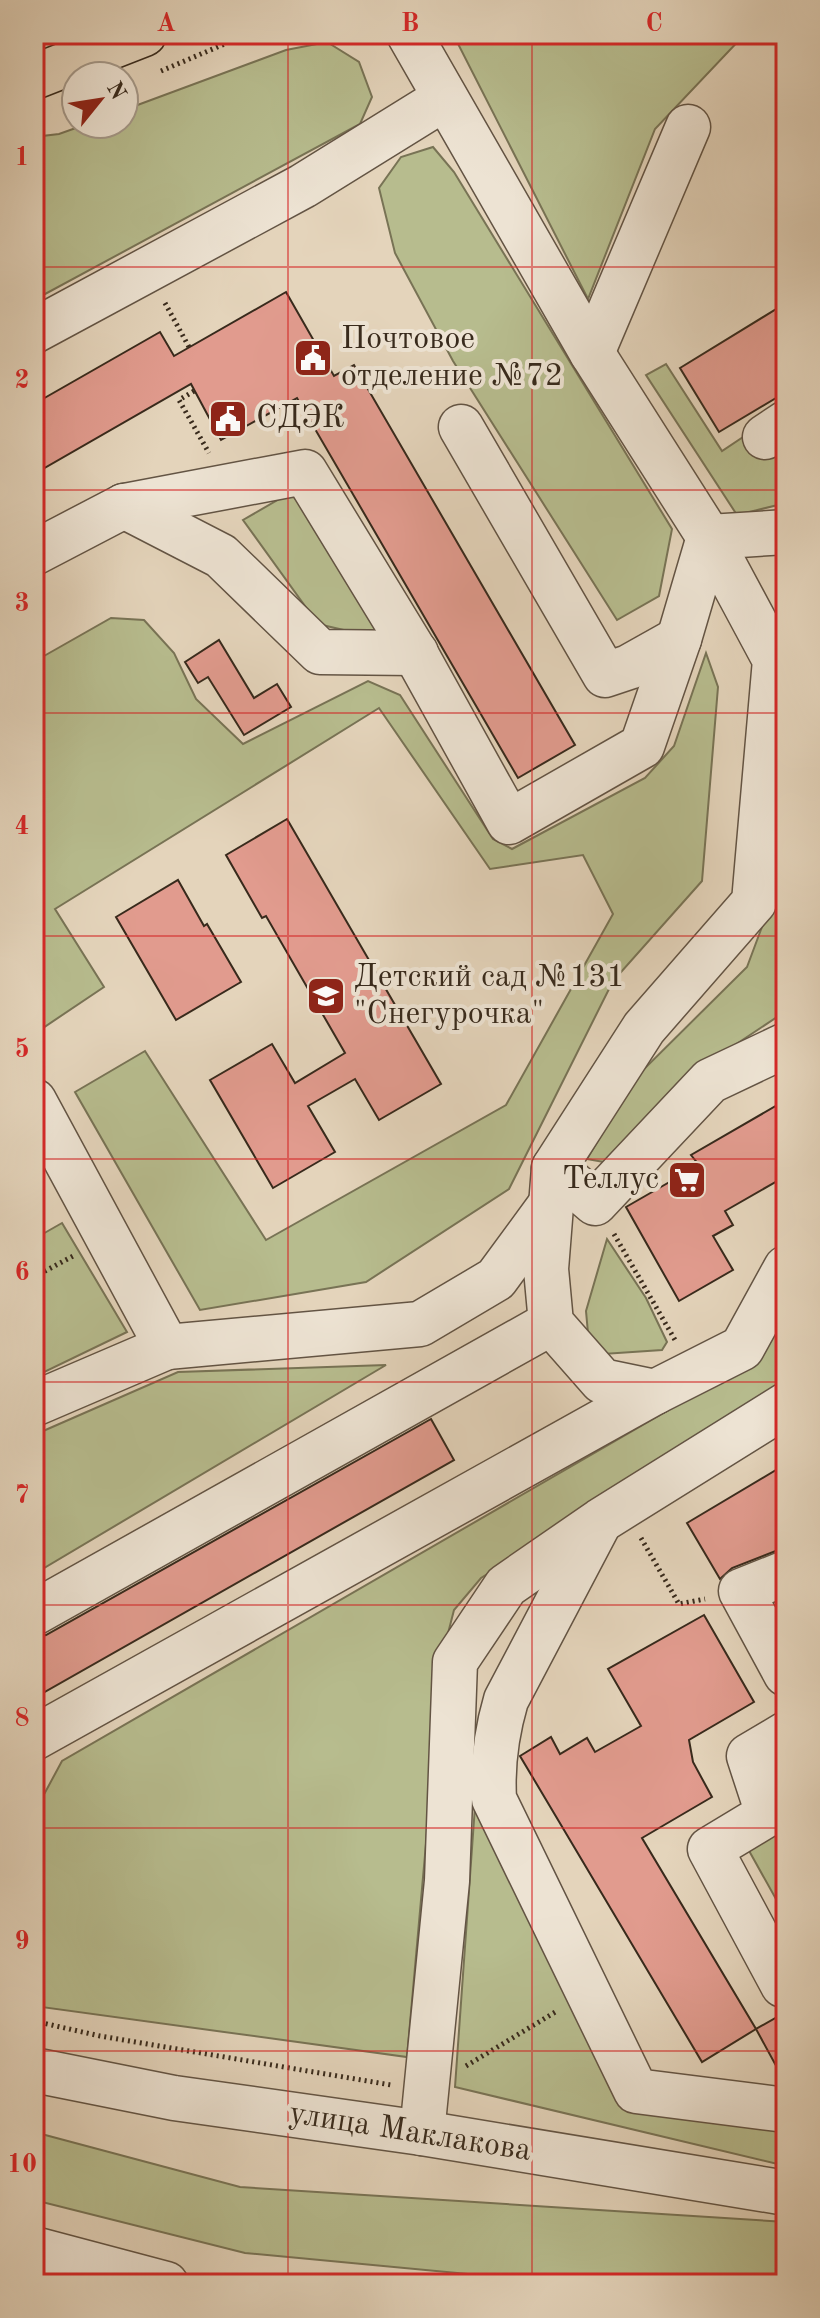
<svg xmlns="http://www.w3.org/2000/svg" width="820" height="2318" viewBox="0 0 820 2318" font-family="'Old Standard TT',serif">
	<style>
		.green { fill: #b7bc8e; stroke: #787355; stroke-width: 2 }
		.building { fill: #e19b8e; stroke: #382a1c; stroke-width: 2 }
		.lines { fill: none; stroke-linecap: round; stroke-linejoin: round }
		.minor-casing { stroke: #635444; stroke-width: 47 }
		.major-casing { stroke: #382a1c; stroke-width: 47 }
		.path { stroke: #382a1c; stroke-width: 5; stroke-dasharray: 2 4; stroke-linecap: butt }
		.minor { stroke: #ede3d3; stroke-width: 44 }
		.major { stroke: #e4d4bb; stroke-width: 44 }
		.grid { fill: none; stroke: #d62828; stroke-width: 2; stroke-opacity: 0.55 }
		.labels { text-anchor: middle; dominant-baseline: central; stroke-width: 8; stroke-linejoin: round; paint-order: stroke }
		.poi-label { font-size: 32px; fill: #382a1c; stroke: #ede3d3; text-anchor: start }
		.street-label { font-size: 32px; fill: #382a1c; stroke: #ede3d3 }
		.neatline { fill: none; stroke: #d62828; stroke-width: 3 }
		.grid-label { font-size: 26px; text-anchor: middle; font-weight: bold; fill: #d62828 }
	</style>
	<rect width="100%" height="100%" fill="#e4d4bb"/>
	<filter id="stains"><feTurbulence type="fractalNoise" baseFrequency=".0025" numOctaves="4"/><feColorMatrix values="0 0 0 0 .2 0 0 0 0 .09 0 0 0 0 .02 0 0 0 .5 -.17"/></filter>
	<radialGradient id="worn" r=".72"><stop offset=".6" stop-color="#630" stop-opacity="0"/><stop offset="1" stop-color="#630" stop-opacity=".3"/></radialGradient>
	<!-- green -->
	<g class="green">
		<path d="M453,34H745L655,129L588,299Z"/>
		<path d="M327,42L359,62L372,97L360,124L34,300V137L59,134L87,124H124V110L286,50Z"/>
		<path d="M433,147L454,172L672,529L659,596L617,620L453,361L395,253L379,188L401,157Z"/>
		<path d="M666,364L722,451L755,429L786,440V503L737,515L646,375Z"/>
		<path d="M300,487L391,641L318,624L243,520Z"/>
		<path d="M111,618L144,620L174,653L196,699L243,744L368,681L400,695L493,839L512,849L645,778L674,746L706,653L718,687L702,881L613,981L509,1189L366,1282L200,1310L75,1092L145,1051L266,1240L506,1105L613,914L583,855L490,869L379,708L55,909L104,987L34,1034V638L44,656Z"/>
		<path d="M786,844V1011L696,1071L609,1163L587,1159L635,1078L747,967L781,876Z"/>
		<path d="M62,1223L127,1332L34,1377V1239Z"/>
		<path d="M607,1239L646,1298L667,1342L662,1350L603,1354L588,1333L586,1311Z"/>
		<path d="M786,1305V1390L481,1578L454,1610L443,1653L407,2057L34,2006V1813L62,1761L755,1360Z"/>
		<path d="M386,1365L34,1574V1435L178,1372Z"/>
		<path d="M786,1754V1917L743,1840L772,1768Z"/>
		<path d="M476,1792L633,2099L786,2120V2166L455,2087Z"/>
		<path d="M34,2132L240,2187L786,2222V2284H573L245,2253L34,2200Z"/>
	</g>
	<!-- building -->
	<g class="building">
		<path d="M286,292L334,376L354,365L575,745L518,778L297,398L221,440L191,384L34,474V404L160,332L174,356Z"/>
		<path d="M786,303V392L719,432L680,368Z"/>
		<path d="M219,640L254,698L277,684L291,707L244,735L208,677L198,683L185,662Z"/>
		<path d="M287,819L441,1084L379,1120L355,1079L308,1106L335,1152L273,1188L210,1080L272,1044L295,1083L345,1053L266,916L262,918L226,855Z"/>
		<path d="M178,880L204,926L207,924L241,982L176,1020L116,917Z"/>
		<path d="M786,1100V1176L725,1211L733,1225L713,1236L733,1270L679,1301L626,1207L699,1165L691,1155Z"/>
		<path d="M431,1419L454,1460L34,1698V1638L46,1635Z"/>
		<path d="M786,1464V1547L732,1568L720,1579L687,1523Z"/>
		<path d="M704,1615L754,1702L689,1740L693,1762L712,1797L642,1838L756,2029L702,2062L520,1756L551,1737L560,1754L587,1738L595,1752L641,1726L608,1669Z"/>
		<path d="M786,2012V2084L756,2029Z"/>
	</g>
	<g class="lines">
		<!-- minor casing -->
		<g class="minor-casing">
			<g id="minor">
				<path d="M409,34L592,353L688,127"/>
				<path d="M34,331L303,186L445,98"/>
				<path d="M592,353L709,537L775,660L754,902L644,1028L554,1168L546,1269L551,1323L602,1381L655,1392"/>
				<path d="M461,427L605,675L629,667L679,639"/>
				<path d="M765,437L786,423"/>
				<path d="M124,506L221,556L320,652L416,653"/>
				<path d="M709,537L786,532"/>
				<path d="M34,553L124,506L305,472L413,649L509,822L642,746L679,639L709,537"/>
				<path d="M34,1101L167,1347L420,1324L496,1279L551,1204"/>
				<path d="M554,1168L595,1203L710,1081L786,1045"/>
				<path d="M34,1404L167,1347"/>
				<path d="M597,1527L506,1700C496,1734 492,1764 494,1799L636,2091L786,2110"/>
				<path d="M786,1573L741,1591L786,1674"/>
				<path d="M34,1613L551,1323"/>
				<path d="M786,1734L749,1756L768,1814L710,1849L783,1985L786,1983"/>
				<path d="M34,1738L655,1392L742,1348L786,1268"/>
				<path d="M34,2070L174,2098L422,2133L786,2193"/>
				<path d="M422,2133L447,1881L455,1662L506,1586L600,1521L786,1405"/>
				<path d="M34,2249L166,2284"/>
			</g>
		</g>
		<!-- major casing -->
		<g class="major-casing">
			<path id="major" d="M34,77L144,34"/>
		</g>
		<!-- path -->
		<g class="path">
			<path d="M161,71L248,34"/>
			<path d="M165,303L189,347"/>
			<path d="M194,391L179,400L209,453"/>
			<path d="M614,1234L675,1340"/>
			<path d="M34,1277L75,1255"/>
			<path d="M641,1538L679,1604L705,1599"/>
			<path d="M34,2021L100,2036L391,2085"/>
			<path d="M466,2066L557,2011"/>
		</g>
		<!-- minor -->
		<use href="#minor" class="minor"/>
		<!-- major -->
		<use href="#major" class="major"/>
	</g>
	<!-- grid -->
	<path class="grid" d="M288,34V2284M532,34V2284M34,267H786M34,490H786M34,713H786M34,936H786M34,1159H786M34,1382H786M34,1605H786M34,1828H786M34,2051H786"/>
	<!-- icons -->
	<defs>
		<g id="civic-square" transform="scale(2)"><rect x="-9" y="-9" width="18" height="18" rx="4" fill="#8f2418" stroke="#ede3d3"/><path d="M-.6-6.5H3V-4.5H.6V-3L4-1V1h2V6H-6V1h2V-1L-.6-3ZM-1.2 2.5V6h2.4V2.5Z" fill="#fff"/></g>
		<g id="school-square" transform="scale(2)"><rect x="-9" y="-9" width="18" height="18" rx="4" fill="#8f2418" stroke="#ede3d3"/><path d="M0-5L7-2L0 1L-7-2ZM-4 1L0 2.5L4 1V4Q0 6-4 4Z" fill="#fff"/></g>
		<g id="supermarket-square" transform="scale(2)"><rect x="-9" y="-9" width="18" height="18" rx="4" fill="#8f2418" stroke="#ede3d3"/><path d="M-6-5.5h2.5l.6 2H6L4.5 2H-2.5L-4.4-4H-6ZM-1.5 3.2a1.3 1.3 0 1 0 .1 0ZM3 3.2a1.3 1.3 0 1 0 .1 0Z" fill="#fff"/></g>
	</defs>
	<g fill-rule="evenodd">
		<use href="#civic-square" x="313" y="358"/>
		<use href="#civic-square" x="228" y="419"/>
		<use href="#school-square" x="326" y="996"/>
		<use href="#supermarket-square" x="687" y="1180"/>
	</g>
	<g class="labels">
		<!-- poi labels -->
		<g class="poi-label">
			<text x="341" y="340">Почтовое<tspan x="341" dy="37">отделение №72</tspan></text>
			<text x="256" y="419">СДЭК</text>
			<text x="354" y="978">Детский сад №131<tspan x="354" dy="37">"Снегурочка"</tspan></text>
			<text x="659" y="1180" text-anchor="end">Теллус</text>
		</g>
		<!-- street labels -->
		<g class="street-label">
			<text transform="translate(410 2133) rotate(9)">улица Маклакова</text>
		</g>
	</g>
	<!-- margin -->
	<rect width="820" height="2318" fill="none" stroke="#e4d4bb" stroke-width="88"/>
	<!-- north arrow -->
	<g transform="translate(100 100) rotate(60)"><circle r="38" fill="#ede3d3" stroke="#a5998a" stroke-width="2"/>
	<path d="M0-6L14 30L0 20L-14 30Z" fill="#8f2418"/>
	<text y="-12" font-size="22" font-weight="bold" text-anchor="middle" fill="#382a1c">N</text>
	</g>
	<rect x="44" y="44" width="732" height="2230" class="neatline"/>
	<g class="grid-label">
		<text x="166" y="31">A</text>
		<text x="410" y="31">B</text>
		<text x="654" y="31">C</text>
		<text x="22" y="165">1</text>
		<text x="22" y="388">2</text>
		<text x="22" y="611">3</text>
		<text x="22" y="834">4</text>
		<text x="22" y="1057">5</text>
		<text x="22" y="1280">6</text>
		<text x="22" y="1503">7</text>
		<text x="22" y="1726">8</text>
		<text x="22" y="1949">9</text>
		<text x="22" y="2172">10</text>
	</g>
	<rect width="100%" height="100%" filter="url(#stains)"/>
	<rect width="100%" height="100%" fill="url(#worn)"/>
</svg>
